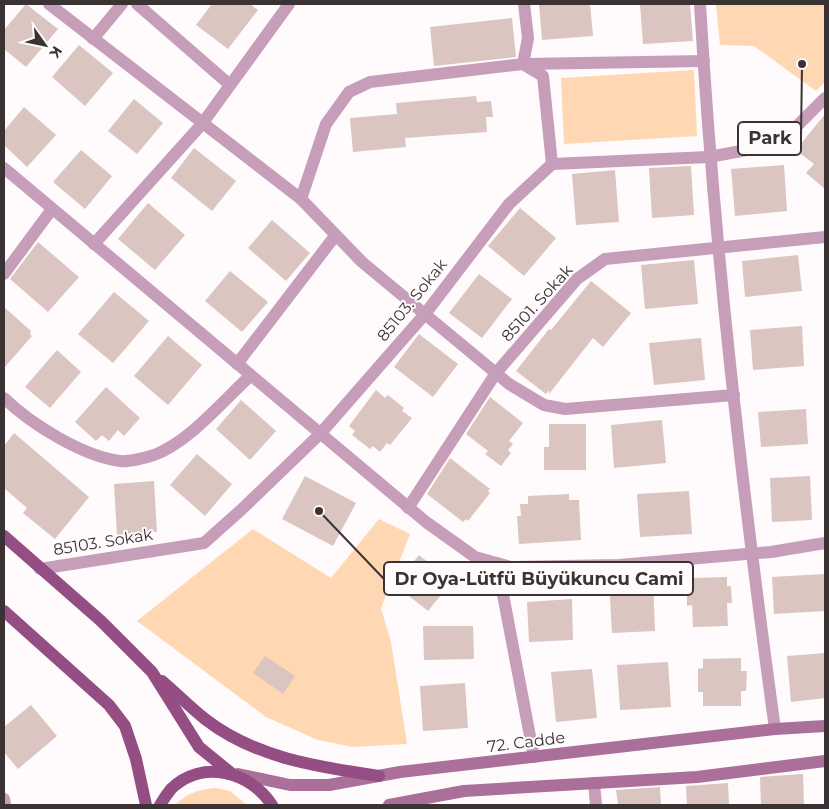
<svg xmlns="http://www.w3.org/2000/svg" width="829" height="809" viewBox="0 0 829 809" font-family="Montserrat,sans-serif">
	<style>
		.green { fill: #ffd7b3 }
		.building { fill: #dbc5c0 }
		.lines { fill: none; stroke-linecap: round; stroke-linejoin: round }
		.minor { stroke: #c69eba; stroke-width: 12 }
		.secondary { stroke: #aa709a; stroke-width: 12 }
		.primary { stroke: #944e83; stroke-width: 12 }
		.labels { text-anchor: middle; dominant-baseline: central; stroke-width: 4; stroke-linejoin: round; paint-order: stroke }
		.street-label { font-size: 16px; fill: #3b3234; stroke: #fffafb }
		.leader { fill: none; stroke: #3b3234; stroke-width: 2 }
		.callout-dot { fill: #3b3234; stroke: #fffafb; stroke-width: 2 }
		.callout { fill: #fffafb; stroke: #3b3234; stroke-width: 2 }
		.callout-label { font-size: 18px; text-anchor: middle; font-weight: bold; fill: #3b3234 }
	</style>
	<rect width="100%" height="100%" fill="#fffafb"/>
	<!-- green -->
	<g class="green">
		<path d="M716,4H824L825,82L816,91L754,46L720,45Z"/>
		<path d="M694,70L697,136L564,144L561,78Z"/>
		<path d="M379,519L410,534L381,608L391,642L407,744L352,747L318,740L266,717L137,621L253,529L331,578Z"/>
		<path d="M216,788L230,791L247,805H175C187,793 199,789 216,788Z"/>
	</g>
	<!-- building -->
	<g class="building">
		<path d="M26,4L58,29L26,67L4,49V30Z"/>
		<path d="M212,4H250L258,10L228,49L196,25Z"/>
		<path d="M539,4H590L593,36L542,40Z"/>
		<path d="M640,4H690L693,41L643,44Z"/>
		<path d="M512,18L516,57L434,66L430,27Z"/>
		<path d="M79,45L113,73L85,106L52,77Z"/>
		<path d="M476,96L477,102L491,101L493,117H486L487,132L405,138L406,147L353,152L350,118L397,114L396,103Z"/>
		<path d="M134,99L163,123L137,154L108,131Z"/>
		<path d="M24,107L56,135L27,167L4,145V131Z"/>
		<path d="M825,114V189L806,173L814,164L796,150Z"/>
		<path d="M194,148L236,181L212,211L171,178Z"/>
		<path d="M81,150L112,176L85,209L53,182Z"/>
		<path d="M784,165L787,211L735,216L731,169Z"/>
		<path d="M691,166L694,215L652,218L649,168Z"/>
		<path d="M615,170L619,222L576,225L572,174Z"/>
		<path d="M148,203L185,235L155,270L118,239Z"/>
		<path d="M520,208L556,238L524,276L488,246Z"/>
		<path d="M272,220L310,253L286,281L248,248Z"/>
		<path d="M38,242L79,277L48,312L10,279Z"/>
		<path d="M798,255L802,291L745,297L742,261Z"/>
		<path d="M694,260L698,304L645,309L641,265Z"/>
		<path d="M230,271L268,302L242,332L205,301Z"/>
		<path d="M479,274L512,299L482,338L449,313Z"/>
		<path d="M591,281L631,313L603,347L593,338L549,394V390L546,394L516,371L549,329L551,330Z"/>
		<path d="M114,292L149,321L113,363L78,334Z"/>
		<path d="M4,307L31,331L30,334L32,336L4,368Z"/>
		<path d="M802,326L804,366L753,370L750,330Z"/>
		<path d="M419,334L458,364L433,397L394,367Z"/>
		<path d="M168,336L202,365L168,405L134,376Z"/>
		<path d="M701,338L705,380L654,385L649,343Z"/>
		<path d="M57,350L81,372L50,408L25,387Z"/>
		<path d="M106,387L140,418L124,436L118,430L109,441L102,435L96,441L75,422Z"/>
		<path d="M376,390L385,398L388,395L404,408L402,411L412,418L390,445L387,443L380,452L373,446L370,449L352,435L355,431L349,426Z"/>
		<path d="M490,397L523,423L509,441L513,444L508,450L511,453L501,466L485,454L488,451L466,434Z"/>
		<path d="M241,400L276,431L250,460L216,429Z"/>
		<path d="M806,409L808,444L761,447L758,412Z"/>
		<path d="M662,420L666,463L614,468L611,425Z"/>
		<path d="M549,424H586V470H544V447H549Z"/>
		<path d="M14,433L89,497L55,539L23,513L27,508L4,488V446Z"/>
		<path d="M197,454L232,484L205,516L170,485Z"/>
		<path d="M450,458L490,489L488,491L490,493L468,521L466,519L463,522L427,494Z"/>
		<path d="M305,476L356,503L333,546L282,519Z"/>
		<path d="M810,476L812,520L772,522L770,478Z"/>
		<path d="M154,481L157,532L117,535L114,484Z"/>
		<path d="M689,491L692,534L640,537L637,494Z"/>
		<path d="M569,494V500H579L581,540L519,544L517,516H521L520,504H528V496Z"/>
		<path d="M419,555L452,581L428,611L395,585Z"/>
		<path d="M824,574L825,611L774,614L772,577Z"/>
		<path d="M727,577V586H731L732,603H727L728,626L693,627L692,605L687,606V590H692V578Z"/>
		<path d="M653,580L655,631L612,633L609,582Z"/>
		<path d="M572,599L573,640L529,642L527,602Z"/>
		<path d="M423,626H473L474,659L424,660Z"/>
		<path d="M825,653V698L791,702L787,656Z"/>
		<path d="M265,656L295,676L283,694L253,673Z"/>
		<path d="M741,658V671H747L746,691H741V706H703V692H698V669L703,668V659Z"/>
		<path d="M668,662L671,707L620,710L617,665Z"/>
		<path d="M592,669L597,718L556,722L551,672Z"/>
		<path d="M465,683L468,728L423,731L420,686Z"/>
		<path d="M31,705L57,736L18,769L4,752V727Z"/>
		<path d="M803,774L804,805H761L760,777Z"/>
		<path d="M728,783L729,805H687L686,786Z"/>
		<path d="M660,787L661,805H618L616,790Z"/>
	</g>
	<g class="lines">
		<!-- minor -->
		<g class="minor">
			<path d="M49,4L301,199L362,262L509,384L544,405L565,409L734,395"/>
			<path d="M137,4L230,85"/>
			<path d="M524,4L528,38L523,64L704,61"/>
			<path d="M700,4C714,247 742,488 775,729"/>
			<path d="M93,39L122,4"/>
			<path d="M4,168L426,522L475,557L511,567L619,565L771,552L825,543"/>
			<path d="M301,199L326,124L349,92L370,82L523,64L543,76L552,164"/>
			<path d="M94,244L202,124L289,4"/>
			<path d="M4,274L52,209"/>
			<path d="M237,364L335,236"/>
			<path d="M4,398C31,424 82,456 120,461C128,462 145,458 154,455C189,442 223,401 250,376"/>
			<path d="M408,508L496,373L577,279L605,259L825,237"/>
			<path d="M497,563L534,757"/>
			<path d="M40,569L204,543L241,510L320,434L425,314L509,204L552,164L709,157L757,148L796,127L825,98"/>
			<path d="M594,783L596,805"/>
			<path d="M4,799L5,805"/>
		</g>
		<!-- secondary -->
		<g class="secondary">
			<path d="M238,774L290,785H329L400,772L775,729L825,726"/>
			<path d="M389,805L464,791L697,777L825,761"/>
		</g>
		<!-- primary -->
		<g class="primary">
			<path d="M4,536L101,621L152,672L199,747L231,773"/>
			<path d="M4,611L109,705L125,726L136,759L146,805"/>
			<path d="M162,681C176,693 190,707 205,719C255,758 318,767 379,776"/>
			<path d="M160,805C163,800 167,794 171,789C202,759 250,771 272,805"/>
		</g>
	</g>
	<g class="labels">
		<!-- street labels -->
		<g class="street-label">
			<text transform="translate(412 300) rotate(-51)">85103. Sokak</text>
			<text transform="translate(537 303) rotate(-48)">85101. Sokak</text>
			<text transform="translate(103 542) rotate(-9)">85103. Sokak</text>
			<text transform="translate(526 742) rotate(-7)">72. Cadde</text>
		</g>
	</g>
	<!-- callouts -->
	<path class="leader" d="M802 64L801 138M319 511L384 579"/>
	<g class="callout-dot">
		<circle cx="802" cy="64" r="5"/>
		<circle cx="319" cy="511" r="5"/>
	</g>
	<g class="callout">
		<rect x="738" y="122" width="63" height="33" rx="5"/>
		<rect x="384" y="562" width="309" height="33" rx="5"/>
	</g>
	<g class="callout-label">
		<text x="770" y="144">Park</text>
		<text x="539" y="585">Dr Oya-Lütfü Büyükuncu Cami</text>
	</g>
	<!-- border -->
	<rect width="829" height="809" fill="none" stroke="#3b3234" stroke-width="10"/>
	<!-- north arrow -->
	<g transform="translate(45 45) rotate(123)" stroke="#fffafb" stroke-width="4" paint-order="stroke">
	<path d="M0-4L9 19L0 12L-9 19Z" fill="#3b3234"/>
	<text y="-8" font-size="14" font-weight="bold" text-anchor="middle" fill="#3b3234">K</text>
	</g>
</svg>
